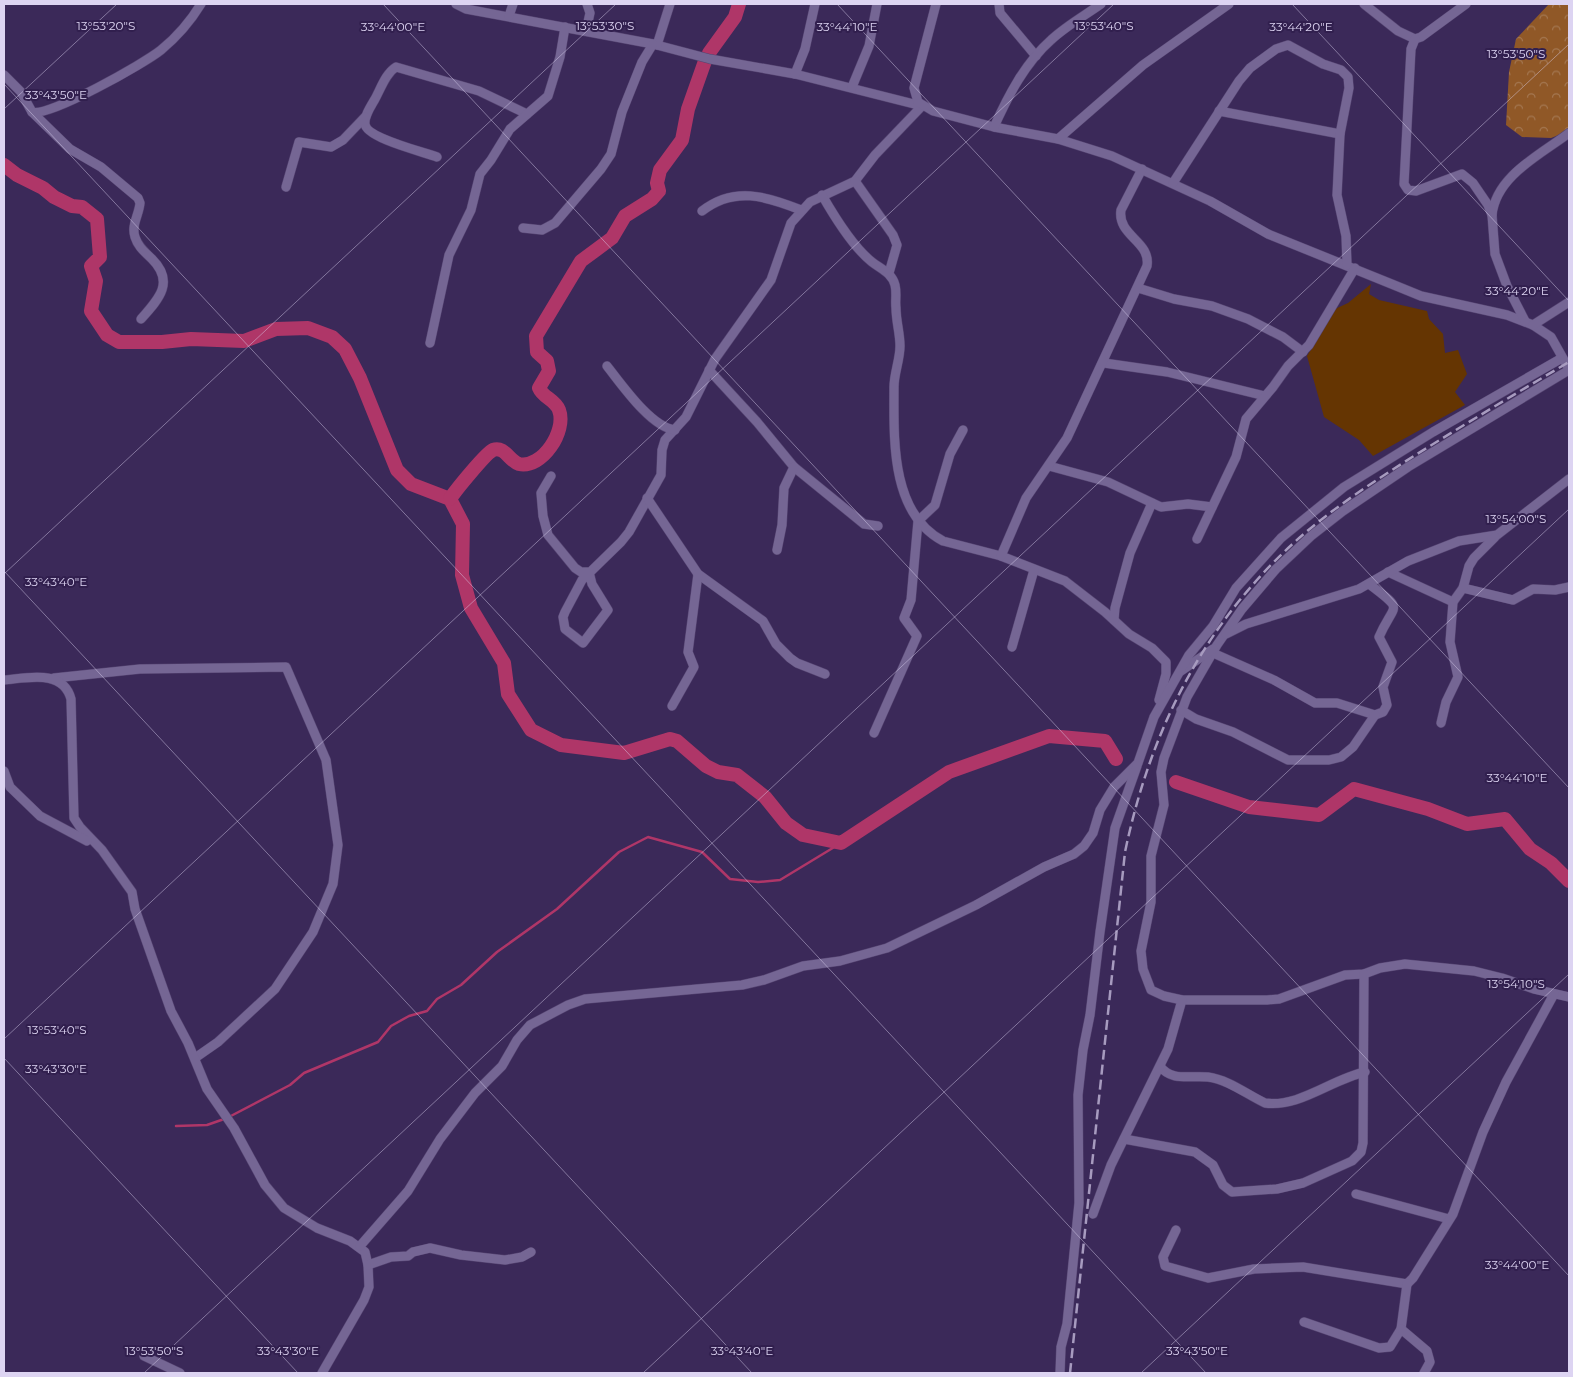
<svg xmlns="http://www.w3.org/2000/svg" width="1573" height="1377" viewBox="0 0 1573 1377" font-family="Montserrat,sans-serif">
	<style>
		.grass { fill: #653502 }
		.forest { fill: url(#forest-crowns) }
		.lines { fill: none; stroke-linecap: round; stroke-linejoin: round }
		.stream { stroke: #af3668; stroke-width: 2.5 }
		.river { stroke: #af3668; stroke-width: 14 }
		.minor-casing { stroke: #554471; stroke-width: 10 }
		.minor { stroke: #756694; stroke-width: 9 }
		.rail { stroke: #a79bbf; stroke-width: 2.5; stroke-dasharray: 10 5; stroke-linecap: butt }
		.ticks { fill: none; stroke: #ddd4f2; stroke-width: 1; stroke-opacity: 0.45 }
		.ticks-label { font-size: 12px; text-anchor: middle; fill: #ddd4f2; stroke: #311f4e; stroke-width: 4; stroke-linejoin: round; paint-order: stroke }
	</style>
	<defs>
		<pattern id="forest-crowns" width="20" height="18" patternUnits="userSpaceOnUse" patternTransform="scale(1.25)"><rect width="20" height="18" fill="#905827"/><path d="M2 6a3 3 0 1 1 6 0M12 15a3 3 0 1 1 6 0" fill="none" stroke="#a47751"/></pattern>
	</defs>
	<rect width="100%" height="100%" fill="#3b2959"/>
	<!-- grass -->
	<path class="grass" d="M1371,284L1369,294L1379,300L1427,311L1429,319L1443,334L1445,353L1458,350L1467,374L1455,392L1465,405L1373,456L1359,440L1324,417L1307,356L1335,309L1348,303Z"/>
	<!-- forest -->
	<path class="forest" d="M1549,4H1569V131L1551,138L1522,137L1506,125L1509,72L1516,39Z"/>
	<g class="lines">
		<!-- stream -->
		<path class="stream" d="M176,1126L207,1125L227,1118L290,1085L304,1073L378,1042L391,1026L409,1016L427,1011L437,999L461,985L497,952L557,909L619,852L648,837L702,852L730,879L758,882L780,880L841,843"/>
		<!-- river -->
		<g class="river">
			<path d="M709,53L735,17L739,4"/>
			<path d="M4,165L17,175L43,188L54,197L72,206L82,207L97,219L100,257L91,266L96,281L91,311L107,335L119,342H162L191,339L244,341L276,329L308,328L332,337L345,349L360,378L397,470L411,484L450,499L463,524L462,575L471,608L504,663L508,694L531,730L561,745L624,753L670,739L677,741L706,766L718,772L737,775L765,797L786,823L803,835L841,843L949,772L1049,736L1105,741L1116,759"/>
			<path d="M450,499C455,491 486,453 493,450C505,446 509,461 519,464C542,469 567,431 559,410C555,399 543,398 539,388L549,371L547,361L537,352L536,336L581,261L612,238L625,216L652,199L659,191L657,183L660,170L682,140L688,109L705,61"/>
			<path d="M1176,782L1249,807L1319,815L1354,789L1428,809L1467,824L1505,819L1530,849L1551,863L1569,881"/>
		</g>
		<!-- minor casing -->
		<g class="minor-casing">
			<g id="minor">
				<path d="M456,4L466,9L653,44L710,59L795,74L922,106L875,155L855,181L810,202L791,223L771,280L715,359L686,417L665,440L662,450L661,475L629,532L621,542L582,580L565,612L563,617L565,629L583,643L608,610L592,584L589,572H581L575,568L548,535L543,516L541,493L551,476"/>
				<path d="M936,4L914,88L918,102L933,111L994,127L1058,139L1112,156L1210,201L1268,234L1394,285L1421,296L1507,315L1533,325L1551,337L1569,369"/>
				<path d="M999,4L1000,13L1036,56"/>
				<path d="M1364,4L1398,31L1415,39L1421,37L1466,4"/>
				<path d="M509,16L513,4"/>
				<path d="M586,31L590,13L587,4"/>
				<path d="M1415,39L1411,49L1404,184L1408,190L1416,191L1462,174L1473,183L1488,205L1492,215L1495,254L1507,286L1525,321"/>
				<path d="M657,45L670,4"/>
				<path d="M795,74L805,49L815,4"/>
				<path d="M4,75L21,92L32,112C48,118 145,63 161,50C178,36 190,22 201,4"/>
				<path d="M852,87L869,46L877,4"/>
				<path d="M1219,111L1340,134"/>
				<path d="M32,112L70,149L101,167L138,198L140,203C139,215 131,225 135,237C138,247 145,252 152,259C175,282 159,299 141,319"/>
				<path d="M994,127C1008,96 1025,63 1051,40C1066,26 1084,16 1101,4"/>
				<path d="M1058,139L1143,65L1229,4"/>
				<path d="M437,157C424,152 366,138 365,124C364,116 371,106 375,99C381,88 386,73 396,67L479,91L527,114"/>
				<path d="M855,181L893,235L897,245L889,273"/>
				<path d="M1173,183L1239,81L1250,68L1276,49L1288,45L1323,64L1341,70L1348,77L1349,88L1340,134L1337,195L1346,236L1347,265"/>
				<path d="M286,187L299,142L331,147L343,140L365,117"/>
				<path d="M822,195C834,216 853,247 872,262C881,269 892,273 895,285C897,293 895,301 896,308C896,321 900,333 900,346C900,360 894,373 894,387C894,438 890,513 943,541L1001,556L1065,581L1105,612L1129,634L1152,648L1166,662V674L1159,700"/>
				<path d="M702,211C734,186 766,196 801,210"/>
				<path d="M1492,215C1496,176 1540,155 1569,133"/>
				<path d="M523,228L542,230L555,223L601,169L611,154L622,112L642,62L653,44"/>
				<path d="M1138,288L1174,299L1212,306L1248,319L1283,337L1303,352"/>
				<path d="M1533,325L1569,302"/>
				<path d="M430,343L449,255L471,210L480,174L491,160L510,129L548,96L560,57L565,27"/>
				<path d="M1104,363L1167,372L1265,396"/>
				<path d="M607,366C622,385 651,427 675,430"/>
				<path d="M709,370L757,422L794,467L864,524L878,526"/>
				<path d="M1569,370L1408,467L1343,511L1311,536L1276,569L1242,609L1217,645L1187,697L1164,758L1161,772L1164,805L1151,856V902L1141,951L1143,969L1151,990L1164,996L1182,1000H1267L1279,999L1345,975L1364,974L1380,968L1405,964L1474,971L1502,978L1534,989L1569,997"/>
				<path d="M1049,466L1108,482L1161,507L1188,504L1212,507"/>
				<path d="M647,498L698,574L763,621L776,644L790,658L797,663L825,674"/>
				<path d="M1197,539L1236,457L1246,419L1273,387L1288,366L1309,345L1355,268"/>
				<path d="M777,550L782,525L784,488L794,467"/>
				<path d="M1001,556L1026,498L1067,438L1147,266C1151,241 1117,236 1121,210L1142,169"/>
				<path d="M1388,572L1453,602"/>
				<path d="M1463,588L1513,600L1533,589L1555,590L1569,587"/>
				<path d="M1114,620L1115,608L1130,553L1152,503"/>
				<path d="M1226,634L1246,624L1359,589L1408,561L1459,541L1497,535L1569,479"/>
				<path d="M1012,647L1034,570"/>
				<path d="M1213,653L1274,680L1315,703H1337L1375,715L1383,712L1387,705L1383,687L1392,662L1379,637C1394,602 1406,612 1369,584"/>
				<path d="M1181,671L1213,649"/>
				<path d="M54,678L140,669L286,667L326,760L338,845L333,884L313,932L275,989L218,1042L195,1058"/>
				<path d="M4,680C28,678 63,669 71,699L74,818L80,827L102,850L132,892L135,909L171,1011L188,1043L207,1089L234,1128L265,1185L284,1208L317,1228L350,1241L365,1252L368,1265L369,1287L364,1300L322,1373"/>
				<path d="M672,706L694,667L688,652L698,574"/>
				<path d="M1181,710L1196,719L1233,732L1288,760H1329L1341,757L1353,747L1375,715"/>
				<path d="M1441,723L1446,702L1458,677L1450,642L1453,602L1463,588L1469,566L1474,558L1495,537"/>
				<path d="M874,733L917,636L904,618L911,600L918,521L935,505L950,454L963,430"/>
				<path d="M4,771L10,787L40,816L87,841"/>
				<path d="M1160,1066C1171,1082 1191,1075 1208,1077C1229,1080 1246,1094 1265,1103C1299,1108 1332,1079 1365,1072"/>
				<path d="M1124,1139L1195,1152L1213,1165L1223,1185L1232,1192L1277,1189L1303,1183L1352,1161L1361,1152L1363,1143L1364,974"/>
				<path d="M1356,1194L1449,1219"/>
				<path d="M1093,1214L1111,1165L1168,1049L1182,1000"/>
				<path d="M1176,1230L1163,1257L1165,1266L1208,1278L1254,1269L1303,1267L1407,1284L1413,1278L1453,1214L1483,1132L1506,1082L1554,994"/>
				<path d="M360,1246L408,1191L440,1139L475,1093L502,1066L517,1040L530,1025L568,1005L585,999L742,985L764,980L803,966L840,961L887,948L976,905L1044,867L1074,854L1084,846L1093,833L1100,810L1114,787L1138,763L1154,717L1189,655L1213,626L1236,588L1281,538L1344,487L1433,432L1562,358"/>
				<path d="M368,1265L391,1257L408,1256L413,1252L430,1248L461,1255L505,1260L522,1257L531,1252"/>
				<path d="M1304,1322L1379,1348L1390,1347L1401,1329L1407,1284"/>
				<path d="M1401,1329L1427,1351L1430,1362L1424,1373"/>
				<path d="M144,1356L180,1373"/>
				<path d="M1060,1373L1061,1347L1067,1324L1079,1203L1078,1095L1083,1050L1090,1015L1100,932L1115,828L1137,766"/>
			</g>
		</g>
		<!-- minor -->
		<use href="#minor" class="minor"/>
		<!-- rail -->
		<path class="rail" d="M1070,1373L1125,852C1149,737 1198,635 1283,553C1323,514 1370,484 1417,454C1467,423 1518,392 1569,362"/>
	</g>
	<!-- ticks -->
	<path class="ticks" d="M383,4L1569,1276M837,4L1569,788M1292,4L1569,301M4,84L1206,1373M4,109L117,4M4,571L752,1373M4,574L616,4M4,1039L1114,4M4,1058L298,1373M144,1373L1569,44M643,1373L1569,509M1141,1373L1569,974"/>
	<g class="ticks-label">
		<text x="106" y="30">13°53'20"S</text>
		<text x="605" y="30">13°53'30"S</text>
		<text x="1104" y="30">13°53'40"S</text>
		<text x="847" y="31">33°44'10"E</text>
		<text x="1301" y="31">33°44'20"E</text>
		<text x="393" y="31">33°44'00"E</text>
		<text x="1516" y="58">13°53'50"S</text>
		<text x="56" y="99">33°43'50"E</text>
		<text x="1517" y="295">33°44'20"E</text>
		<text x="1516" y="523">13°54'00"S</text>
		<text x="56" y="586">33°43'40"E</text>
		<text x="1517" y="782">33°44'10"E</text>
		<text x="1516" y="988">13°54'10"S</text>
		<text x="57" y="1034">13°53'40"S</text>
		<text x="56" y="1073">33°43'30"E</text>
		<text x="1517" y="1269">33°44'00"E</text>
		<text x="288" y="1355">33°43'30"E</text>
		<text x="742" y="1355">33°43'40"E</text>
		<text x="1197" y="1355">33°43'50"E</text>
		<text x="154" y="1355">13°53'50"S</text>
	</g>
	<!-- border -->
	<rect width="1573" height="1377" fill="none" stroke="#ddd4f2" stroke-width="10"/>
</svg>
